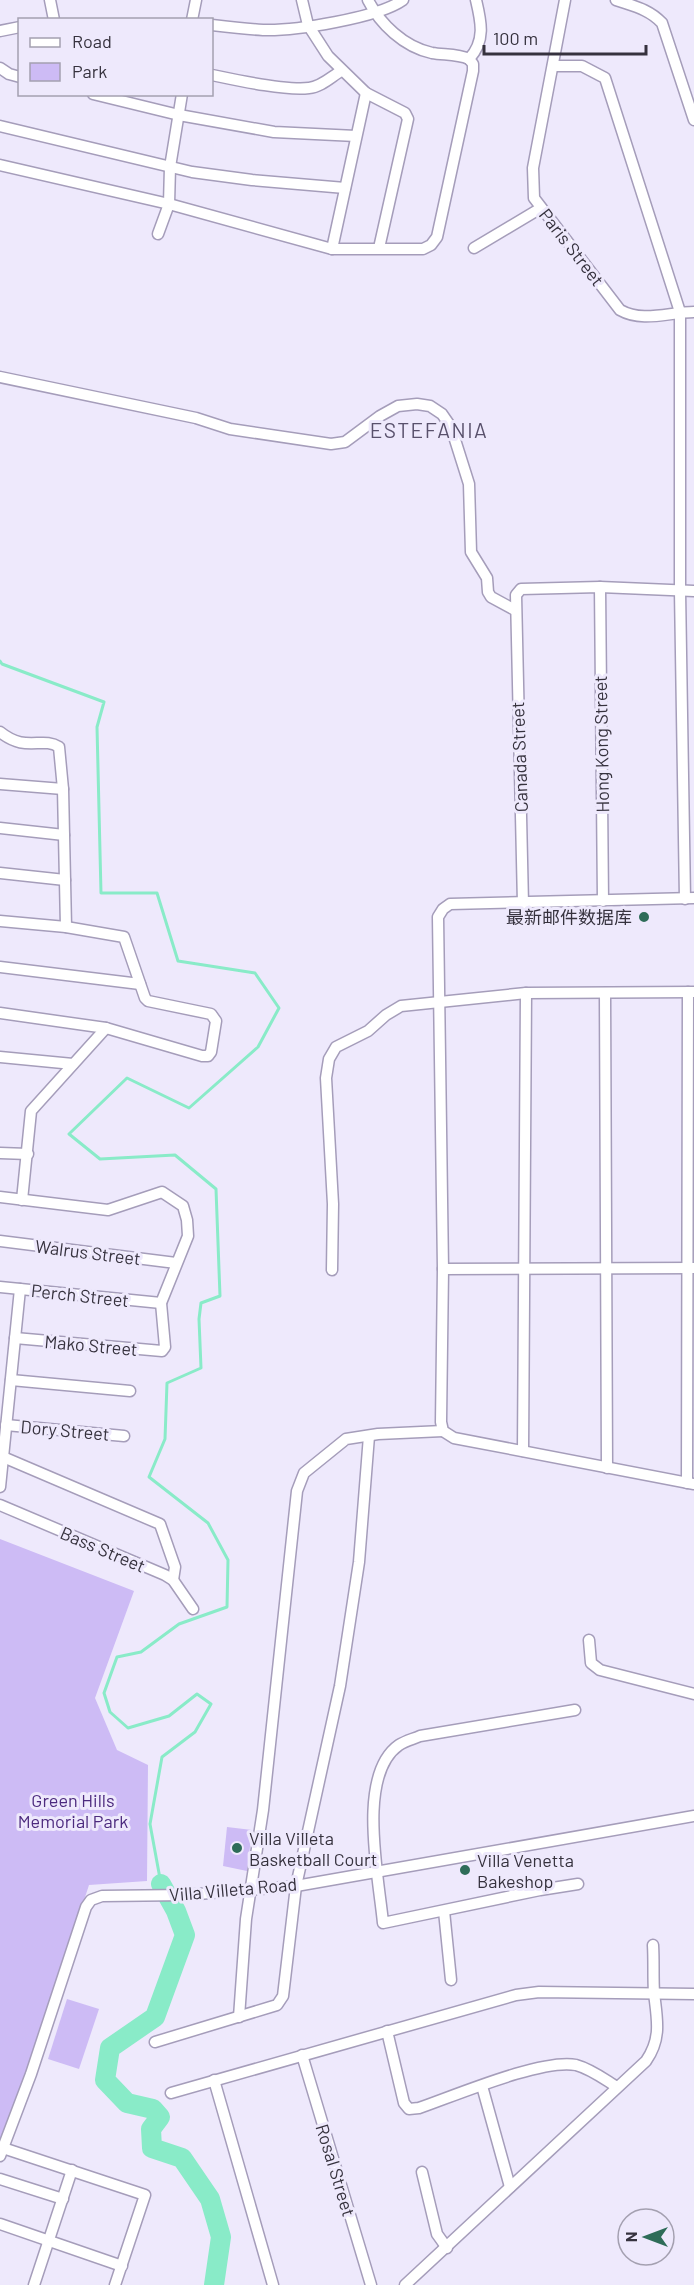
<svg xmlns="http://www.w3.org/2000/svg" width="694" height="2285" viewBox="0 0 694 2285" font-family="Barlow,'Noto Sans SC',sans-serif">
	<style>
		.green { fill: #cdbbf5 }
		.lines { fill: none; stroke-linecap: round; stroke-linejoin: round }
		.stream { stroke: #89ebc8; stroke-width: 3 }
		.river { stroke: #89ebc8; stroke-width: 20 }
		.minor-casing { stroke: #a59dba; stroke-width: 13 }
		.minor { stroke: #fff; stroke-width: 10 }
		.poi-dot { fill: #2e6c58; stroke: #eee9fc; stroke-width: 2 }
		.labels { text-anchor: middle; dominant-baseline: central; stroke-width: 6; stroke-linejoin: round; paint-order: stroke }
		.street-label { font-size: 18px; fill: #36323e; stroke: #eee9fc }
		.poi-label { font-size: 18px; fill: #36323e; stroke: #eee9fc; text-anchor: start }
		.park-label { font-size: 18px; fill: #4c2a7e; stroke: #eee9fc }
		.quarter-label { font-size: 21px; letter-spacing: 1.5px; fill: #59516c; stroke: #eee9fc }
	</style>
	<rect width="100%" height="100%" fill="#eee9fc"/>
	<!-- green -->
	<g class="green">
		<path d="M0,1539L134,1591L95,1698L117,1750L148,1765L147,1881L89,1885L0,2157Z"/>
		<path d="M227,1827L252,1830L247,1871L223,1866Z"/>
		<path d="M67,1999L99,2009L79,2069L48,2059Z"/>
	</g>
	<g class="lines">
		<!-- stream -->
		<path class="stream" d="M0,661L2,664L104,702L97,727L101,893H157L178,961L255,973L279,1008L258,1047L189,1108L127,1078L69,1134L100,1159L175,1155L216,1189L220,1296L201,1303L199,1319L201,1368L167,1383L165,1439L149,1477L208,1523L228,1560L227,1607L179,1624L141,1652L117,1657L104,1693L110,1712L128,1728L169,1716L197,1694L211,1704L195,1732L162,1757L150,1824L161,1884"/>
		<!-- river -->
		<path class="river" d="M161,1884L176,1911L185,1935L155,2017L110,2048L105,2080L127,2103L153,2109L160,2117L151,2129L152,2148L182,2158L210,2199L221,2237L214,2285"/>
		<!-- minor casing -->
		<g class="minor-casing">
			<g id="minor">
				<path d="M50,0L54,20"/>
				<path d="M302,0L308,25L328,56L366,93L405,113L408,119L379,248"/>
				<path d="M368,0C380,24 404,47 432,53C444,55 458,54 469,59"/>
				<path d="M565,0L533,168L534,198L620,310C643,323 669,312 694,312"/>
				<path d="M616,0C633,6 649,9 662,23L694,120"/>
				<path d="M192,20L196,0"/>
				<path d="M212,25C229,27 246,29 263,30C294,31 378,18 403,0"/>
				<path d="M0,31L20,27"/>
				<path d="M469,59C486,41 481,21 476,0"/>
				<path d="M553,66H582L605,78L680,312V591L685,899"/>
				<path d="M0,68L9,74L20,77"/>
				<path d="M212,75C236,80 285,91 309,88C321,87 331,77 341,71"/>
				<path d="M93,94L179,115L274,132L356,136"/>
				<path d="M0,126L192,172L252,180L345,188"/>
				<path d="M0,165L169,204L332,249H423L431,245L437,237L473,71V64L469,59"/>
				<path d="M158,234L169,204L170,167L182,94"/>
				<path d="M474,248L541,208"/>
				<path d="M332,249L366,93"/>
				<path d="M0,377L196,418L230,429L331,444L345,442L380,416L398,406L417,404L430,406L442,414L451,427L469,484L471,552L487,578L488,592L491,597L515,610"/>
				<path d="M600,587L603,901"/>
				<path d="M0,732C26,753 42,736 59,747L63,789L66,927"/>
				<path d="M0,784L63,789"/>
				<path d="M0,828L64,835"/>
				<path d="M0,873L65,880"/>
				<path d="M694,898L450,904L443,909L438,917L443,1269L441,1422L443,1431L454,1438L694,1484"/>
				<path d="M523,904L516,595L521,589L600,587L694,591"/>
				<path d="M0,921L66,927L124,937L145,998L148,1001L211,1014L216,1021L211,1052L208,1056H202L106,1028L0,1013"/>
				<path d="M0,967L140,984"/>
				<path d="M605,993L607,1468"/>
				<path d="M0,1057L73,1064"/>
				<path d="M0,1153L28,1154"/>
				<path d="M0,1197L108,1210L162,1192L183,1206L187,1220L188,1236L161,1303L165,1347L162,1351L15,1338"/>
				<path d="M22,1200L31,1111L106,1028"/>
				<path d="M0,1241L176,1263"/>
				<path d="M443,1269L694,1268"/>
				<path d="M332,1270L333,1204L326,1078L329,1059L336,1047L368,1031L386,1015L401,1006L526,993L694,992"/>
				<path d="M0,1287L161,1303"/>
				<path d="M11,1380L130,1391"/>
				<path d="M6,1425L124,1436"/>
				<path d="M523,1451L526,993"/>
				<path d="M3,1457L160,1524L175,1567L173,1580"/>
				<path d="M687,1483L688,992"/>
				<path d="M0,1487L20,1289"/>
				<path d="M0,1505L165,1575L173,1580L193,1609"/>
				<path d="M589,1640L591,1663L600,1670L694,1694"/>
				<path d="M575,1710L420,1736C413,1739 405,1741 399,1745C356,1775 379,1878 383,1923L540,1890L578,1884"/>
				<path d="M444,1911L451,1980"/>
				<path d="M239,2017L246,1919L263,1810L297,1491L304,1473L346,1439L378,1434L443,1431"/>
				<path d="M387,2031L404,2103L409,2109L419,2108C454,2096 543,2058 576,2065C591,2069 604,2079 617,2087"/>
				<path d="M155,2042L277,2005L283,1996L296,1886L340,1686L359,1562L369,1436"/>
				<path d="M302,2055L371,2285"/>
				<path d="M214,2080L273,2285"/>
				<path d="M482,2086L510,2187"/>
				<path d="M171,2093L516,1995L539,1992L694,1994"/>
				<path d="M3,2148L145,2195L115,2285"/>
				<path d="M0,2156L31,2074L86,1907L91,1900L102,1896L186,1895L296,1886L694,1816"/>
				<path d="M422,2172L437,2234L447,2248"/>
				<path d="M0,2179L63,2199"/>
				<path d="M0,2224L122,2266"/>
				<path d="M34,2285L72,2170"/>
				<path d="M405,2285L646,2061C662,2038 657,2019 654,1993C653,1977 654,1961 653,1945"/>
			</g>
		</g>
		<!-- minor -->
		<use href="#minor" class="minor"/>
	</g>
	<!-- markers -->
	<g class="poi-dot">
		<circle cx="644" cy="917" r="6"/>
		<circle cx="237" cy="1848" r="6"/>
		<circle cx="465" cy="1870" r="6"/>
	</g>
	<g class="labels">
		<!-- street labels -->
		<g class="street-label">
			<text transform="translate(572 247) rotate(52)">Paris Street</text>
			<text transform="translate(601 744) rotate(-91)">Hong Kong Street</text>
			<text transform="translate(519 757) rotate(-92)">Canada Street</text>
			<text transform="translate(88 1252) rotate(7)">Walrus Street</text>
			<text transform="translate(80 1295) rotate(6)">Perch Street</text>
			<text transform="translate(91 1345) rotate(5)">Mako Street</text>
			<text transform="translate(65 1430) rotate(5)">Dory Street</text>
			<text transform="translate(103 1549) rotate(23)">Bass Street</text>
			<text transform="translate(233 1889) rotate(-5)">Villa Villeta Road</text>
			<text transform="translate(336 2170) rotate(73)">Rosal Street</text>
		</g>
		<!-- poi labels -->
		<g class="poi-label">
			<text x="632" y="917" text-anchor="end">最新邮件数据库</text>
			<text x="249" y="1838">Villa Villeta<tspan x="249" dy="21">Basketball Court</tspan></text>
			<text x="477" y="1860">Villa Venetta<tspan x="477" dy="21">Bakeshop</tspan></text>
		</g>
		<!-- park labels -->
		<g class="park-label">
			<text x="73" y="1800">Green Hills<tspan x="73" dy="21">Memorial Park</tspan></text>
		</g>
		<!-- quarter labels -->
		<g class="quarter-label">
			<text x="429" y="429">ESTEFANIA</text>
		</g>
	</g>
	<!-- legend -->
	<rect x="18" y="18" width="195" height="78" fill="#eee9fc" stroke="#a4a0b0" stroke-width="1.5"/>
	<rect x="30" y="38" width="30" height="9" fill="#ffffff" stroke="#a4a0b0" stroke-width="1.5"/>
	<text x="72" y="48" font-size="18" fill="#36323e">Road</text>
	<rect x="30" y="63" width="30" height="18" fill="#cdbbf5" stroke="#a4a0b0" stroke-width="1.5"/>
	<text x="72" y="78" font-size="18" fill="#36323e">Park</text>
	<!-- north arrow -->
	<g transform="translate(646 2237) rotate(270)"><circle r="28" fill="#eee9fc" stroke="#a4a0b0" stroke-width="1.5"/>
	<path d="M0-4.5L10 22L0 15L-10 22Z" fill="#2e6c58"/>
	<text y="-9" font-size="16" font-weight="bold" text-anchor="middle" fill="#36323e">N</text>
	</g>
	<!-- scale -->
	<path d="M484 45v9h162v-9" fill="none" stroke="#36323e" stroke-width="3"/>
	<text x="493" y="45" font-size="18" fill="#36323e" stroke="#eee9fc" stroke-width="4.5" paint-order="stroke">100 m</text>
</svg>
